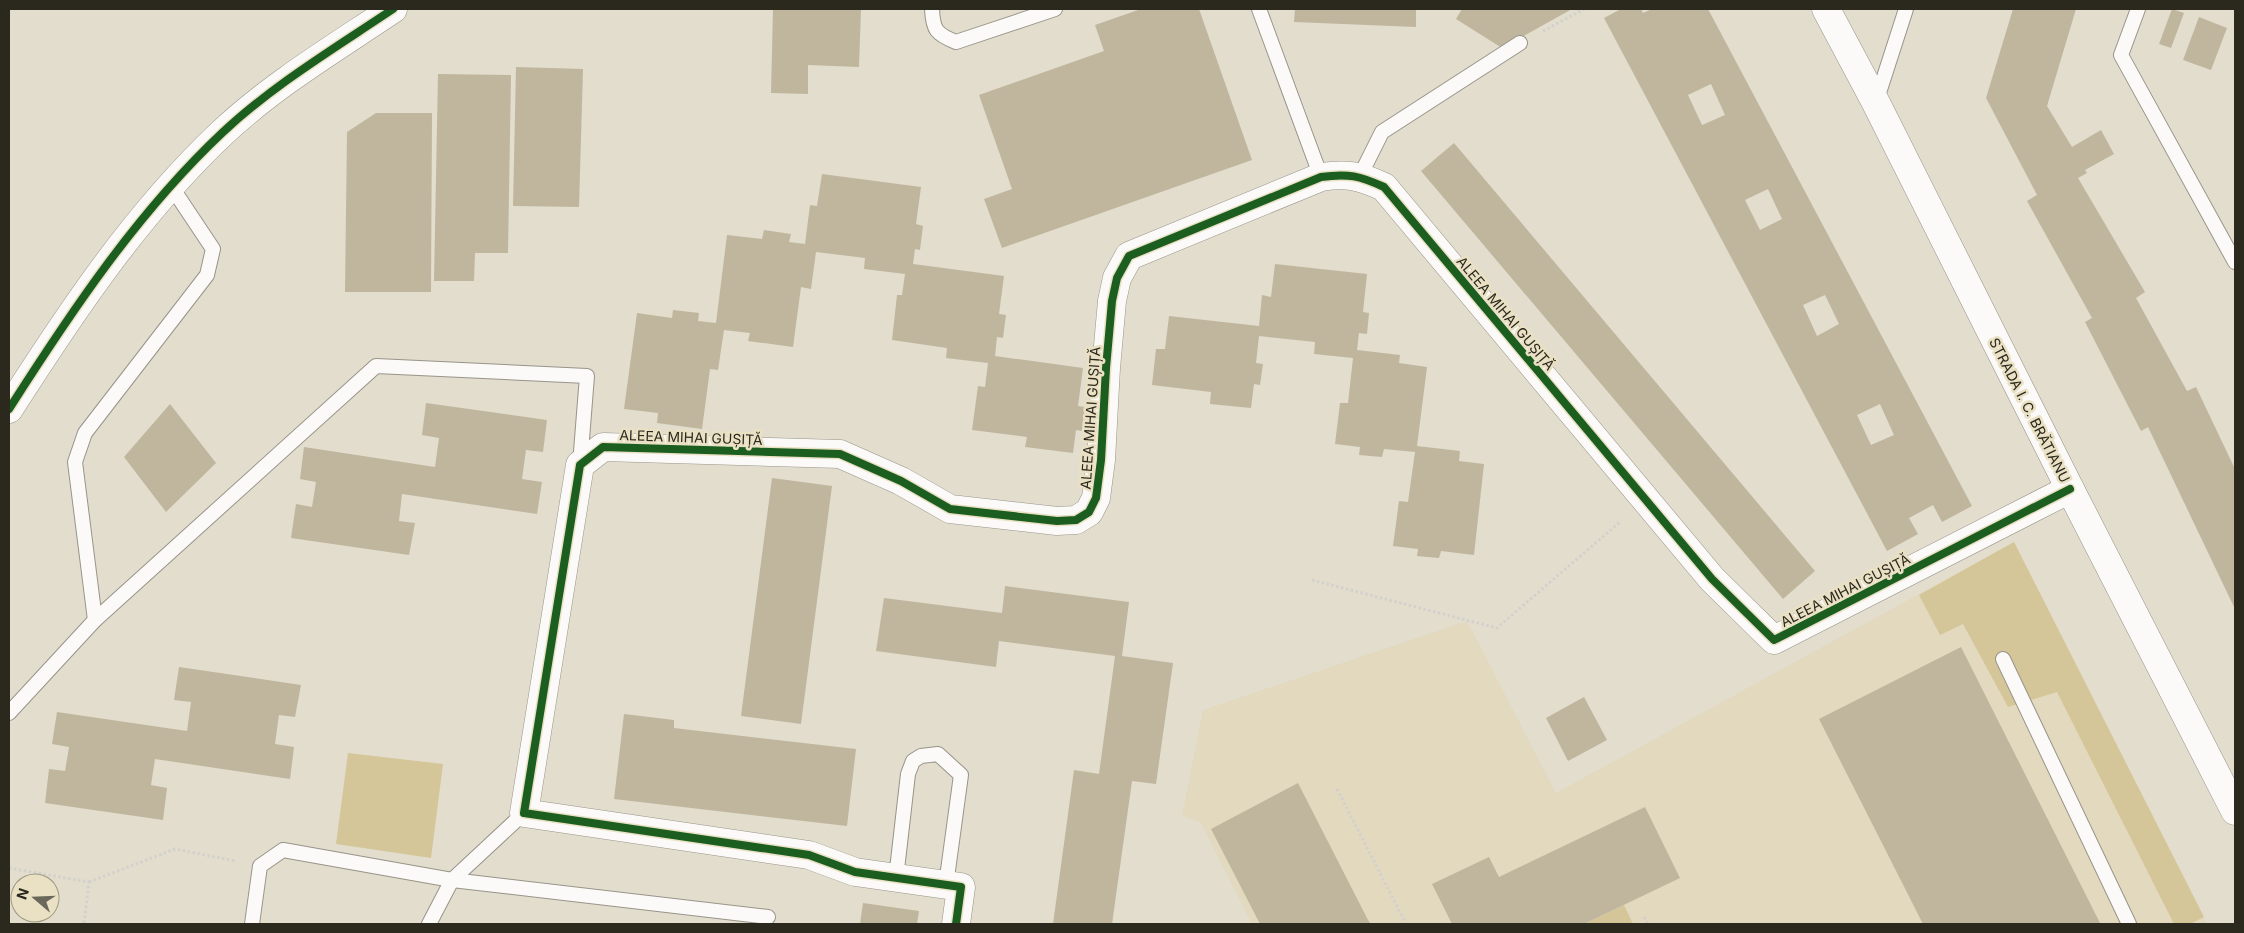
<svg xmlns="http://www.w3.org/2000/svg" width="2244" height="933" viewBox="0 0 2244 933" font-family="Inter,sans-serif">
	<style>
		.built { fill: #e2d9bf }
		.green { fill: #d5c699 }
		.building { fill: #bfb69d; fill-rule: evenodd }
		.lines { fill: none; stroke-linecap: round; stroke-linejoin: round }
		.service-casing { stroke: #989489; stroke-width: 16 }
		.minor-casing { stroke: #989489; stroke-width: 29 }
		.secondary-casing { stroke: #989489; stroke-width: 29 }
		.primary-casing { stroke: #989489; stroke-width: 29 }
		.path { stroke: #d3d1cc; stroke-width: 3; stroke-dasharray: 2.5 2.5; stroke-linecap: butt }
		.service { stroke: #fbfaf8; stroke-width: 14 }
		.minor { stroke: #fbfaf8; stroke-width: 28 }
		.secondary { stroke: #fbfaf8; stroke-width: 28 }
		.primary { stroke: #fbfaf8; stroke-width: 28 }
		.cycleway-casing { stroke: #eae1c5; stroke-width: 11 }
		.cycleway { stroke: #1b5e20; stroke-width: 8 }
		.labels { text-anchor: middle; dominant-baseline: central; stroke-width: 5; stroke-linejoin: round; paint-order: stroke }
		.street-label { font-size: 14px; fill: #2b281d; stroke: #eae1c5 }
	</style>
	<rect width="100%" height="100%" fill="#e2ddcd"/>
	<!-- built -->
	<path class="built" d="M2014,542L2207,924H1252L1200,822L1182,816L1203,710L1467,621L1556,793Z"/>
	<!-- green -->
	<g class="green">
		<path d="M2014,542L2204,917L2190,924H2174L2057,692L2008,707L1963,624L1940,635L1919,595Z"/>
		<path d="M348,753L443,764L431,858L336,844Z"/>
		<path d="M1624,905L1633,924H1584Z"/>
	</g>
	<!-- building -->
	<g class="building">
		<path d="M773,9H861L859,67L808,65V94L771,93Z"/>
		<path d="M1141,9H1199L1252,160L1002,248L984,199L1012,189L979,95L1104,51L1095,25Z"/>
		<path d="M1295,9H1416V27L1294,22Z"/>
		<path d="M1462,9H1572L1502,48L1456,19Z"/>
		<path d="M1621,9H1641L1643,13L1652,9H1708L1972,506L1942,522L1933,505L1909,518L1918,534L1887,551L1604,18ZM1711,84L1725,115L1702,125L1688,95ZM1768,189L1782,219L1760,230L1745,200ZM1825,295L1839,324L1817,336L1803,305ZM1880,404L1894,435L1871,445L1857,415Z"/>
		<path d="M2013,9H2076L2047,106L2072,147L2101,130L2114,154L2085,170L2087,173L2078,178L2145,292L2136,298L2187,391L2196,387L2235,469V609L2148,427L2141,431L2085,322L2092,318L2027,201L2037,195L1986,98Z"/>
		<path d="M2172,9L2184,13L2171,48L2159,44Z"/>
		<path d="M2199,17L2227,28L2211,70L2183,60Z"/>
		<path d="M516,67L583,69L579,207L513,206Z"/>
		<path d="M438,74L511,75L508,253H475L474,281H434Z"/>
		<path d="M376,113H432L431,292H345L347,132Z"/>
		<path d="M1454,143L1815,571L1783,599L1421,171Z"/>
		<path d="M822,174L921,187L916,224L923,226L920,250L915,249L913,264L1004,276L999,314L1006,315L1003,338L997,337L995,356L1083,368L1078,406L1085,407L1082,431L1076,430L1073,453L1025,447L1027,437L972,430L978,386L985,387L988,363L946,358L947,348L892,340L897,295H902L905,274L864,269L865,258L816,252L811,289L801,287L793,347L748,341L750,333L724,330L718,370L710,369L702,429L657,423L658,413L624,409L637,313L672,318L673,310L699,313L698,321L716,323L727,235L762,239L764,230L791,234L789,242L805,244L810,205L817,206Z"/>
		<path d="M1275,264L1367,274L1363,312L1369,313L1367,334L1359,333L1357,350L1400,355L1399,363L1427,367L1417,446L1460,451L1459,461L1484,464L1474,555L1441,551L1439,558L1417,556L1418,549L1393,546L1399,501L1408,502L1415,452L1384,449L1382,457L1359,455L1360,447L1335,444L1340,403H1348L1353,358L1314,354L1315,342L1259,336L1256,363L1263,364L1260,385L1254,384L1251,408L1210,404L1211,392L1152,385L1156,349H1165L1169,316L1259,326L1262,295L1271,297Z"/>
		<path d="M426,403L547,420L543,452L526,450L522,479L542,482L537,514L402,494L399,521L415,523L409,555L291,538L296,504L312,507L316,482L300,479L304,447L435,467L439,438L422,435Z"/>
		<path d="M170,404L216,463L166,512L124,457Z"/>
		<path d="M772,478L832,486L801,724L741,716Z"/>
		<path d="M1005,586L1129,602L1122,656L1173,663L1156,784L1132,781L1112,924H1053L1074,770L1099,774L1115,656L999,641L996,667L876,651L884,598L1002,613Z"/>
		<path d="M1961,647L2100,923L2098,924H1923L1819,719Z"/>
		<path d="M179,667L301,685L295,717L279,715L275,744L294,747L290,779L155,759L151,785L167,788L163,820L45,803L49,769L65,771L69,747L52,744L57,712L187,731L191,702L174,700Z"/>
		<path d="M1584,697L1607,740L1568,761L1546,718Z"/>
		<path d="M624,714L674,720V728L856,749L847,826L614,799Z"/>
		<path d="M1298,783L1368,920L1371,924H1260L1211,829Z"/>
		<path d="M1645,807L1680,878L1584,924H1452L1432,884L1489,857L1499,877Z"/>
		<path d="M863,903L919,911L917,924H860Z"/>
	</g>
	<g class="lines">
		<!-- service casing -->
		<g class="service-casing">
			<g id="service">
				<path d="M932,9C933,30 936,34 956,42L1055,9"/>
				<path d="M1259,9L1321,177"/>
				<path d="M2138,9L2121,55L2235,262"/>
				<path d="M1876,102L1906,9"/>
				<path d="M1360,176L1382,132L1520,43"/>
				<path d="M95,620L75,462L85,433L207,275L213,249L171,186"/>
				<path d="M2003,659L2129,924"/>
				<path d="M9,713L95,620L376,366L587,376L580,464"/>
				<path d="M896,878L908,774L913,761L921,756L938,754L961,775L946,885"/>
				<path d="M252,924L260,866L283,850L452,880L768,917"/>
				<path d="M429,924L452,880L524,813"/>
			</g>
		</g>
		<!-- minor casing -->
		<g class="minor-casing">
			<path id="minor" d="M956,924L961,887L855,872L809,855L524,813L580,465L603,447L840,454L901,481L950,509L1057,521L1076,520L1089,512L1096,498L1101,460L1106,368L1112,301L1117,278L1129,256L1321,177C1348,173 1360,176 1384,187L1712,579L1774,640L2070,489"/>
		</g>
		<!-- secondary casing -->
		<g class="secondary-casing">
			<path id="secondary" d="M9,409C71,312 137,213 222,133C273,85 335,48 393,9"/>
		</g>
		<!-- primary casing -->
		<g class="primary-casing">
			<path id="primary" d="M1826,9L1876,103L2070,489L2235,811"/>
		</g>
		<!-- path -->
		<g class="path">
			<path d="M1543,31L1584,9"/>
			<path d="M1312,580L1497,628L1621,521"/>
			<path d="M1337,789L1406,924"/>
			<path d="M9,868L89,882L84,924"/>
			<path d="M89,882L175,849L236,861"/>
			<path d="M1644,917L1648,924"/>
		</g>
		<!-- service -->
		<use href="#service" class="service"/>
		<!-- minor -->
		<use href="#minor" class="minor"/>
		<!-- secondary -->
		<use href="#secondary" class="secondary"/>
		<!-- primary -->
		<use href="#primary" class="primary"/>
		<!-- cycleway casing -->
		<g class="cycleway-casing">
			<g id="cycleway">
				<path d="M9,409C71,312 137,213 222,133C273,85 335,48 393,9"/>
				<path d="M956,924L961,887L855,872L809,855L524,813L580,465L603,447L840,454L901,481L950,509L1057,521L1076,520L1089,512L1096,498L1101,460L1106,368L1112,301L1117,278L1129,256L1321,177C1348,173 1360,176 1384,187L1712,579L1774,640L2070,489"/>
			</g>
		</g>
		<!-- cycleway -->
		<use href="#cycleway" class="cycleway"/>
	</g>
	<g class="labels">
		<!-- street labels -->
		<g class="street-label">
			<text transform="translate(1506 313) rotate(50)">ALEEA MIHAI GUȘIȚĂ</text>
			<text transform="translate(2030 410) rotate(63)">STRADA I. C. BRĂTIANU</text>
			<text transform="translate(1090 418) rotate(-86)">ALEEA MIHAI GUȘIȚĂ</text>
			<text transform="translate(691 437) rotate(2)">ALEEA MIHAI GUȘIȚĂ</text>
			<text transform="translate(1845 590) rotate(-27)">ALEEA MIHAI GUȘIȚĂ</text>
		</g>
	</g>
	<!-- border -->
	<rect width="2244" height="933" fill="none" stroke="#2b281d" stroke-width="20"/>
	<!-- north arrow -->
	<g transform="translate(35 898) rotate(289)"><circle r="24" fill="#eae1c5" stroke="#9e9782"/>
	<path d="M0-4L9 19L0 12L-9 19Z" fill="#6b675b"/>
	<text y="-8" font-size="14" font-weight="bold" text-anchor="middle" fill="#2b281d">N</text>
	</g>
</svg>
